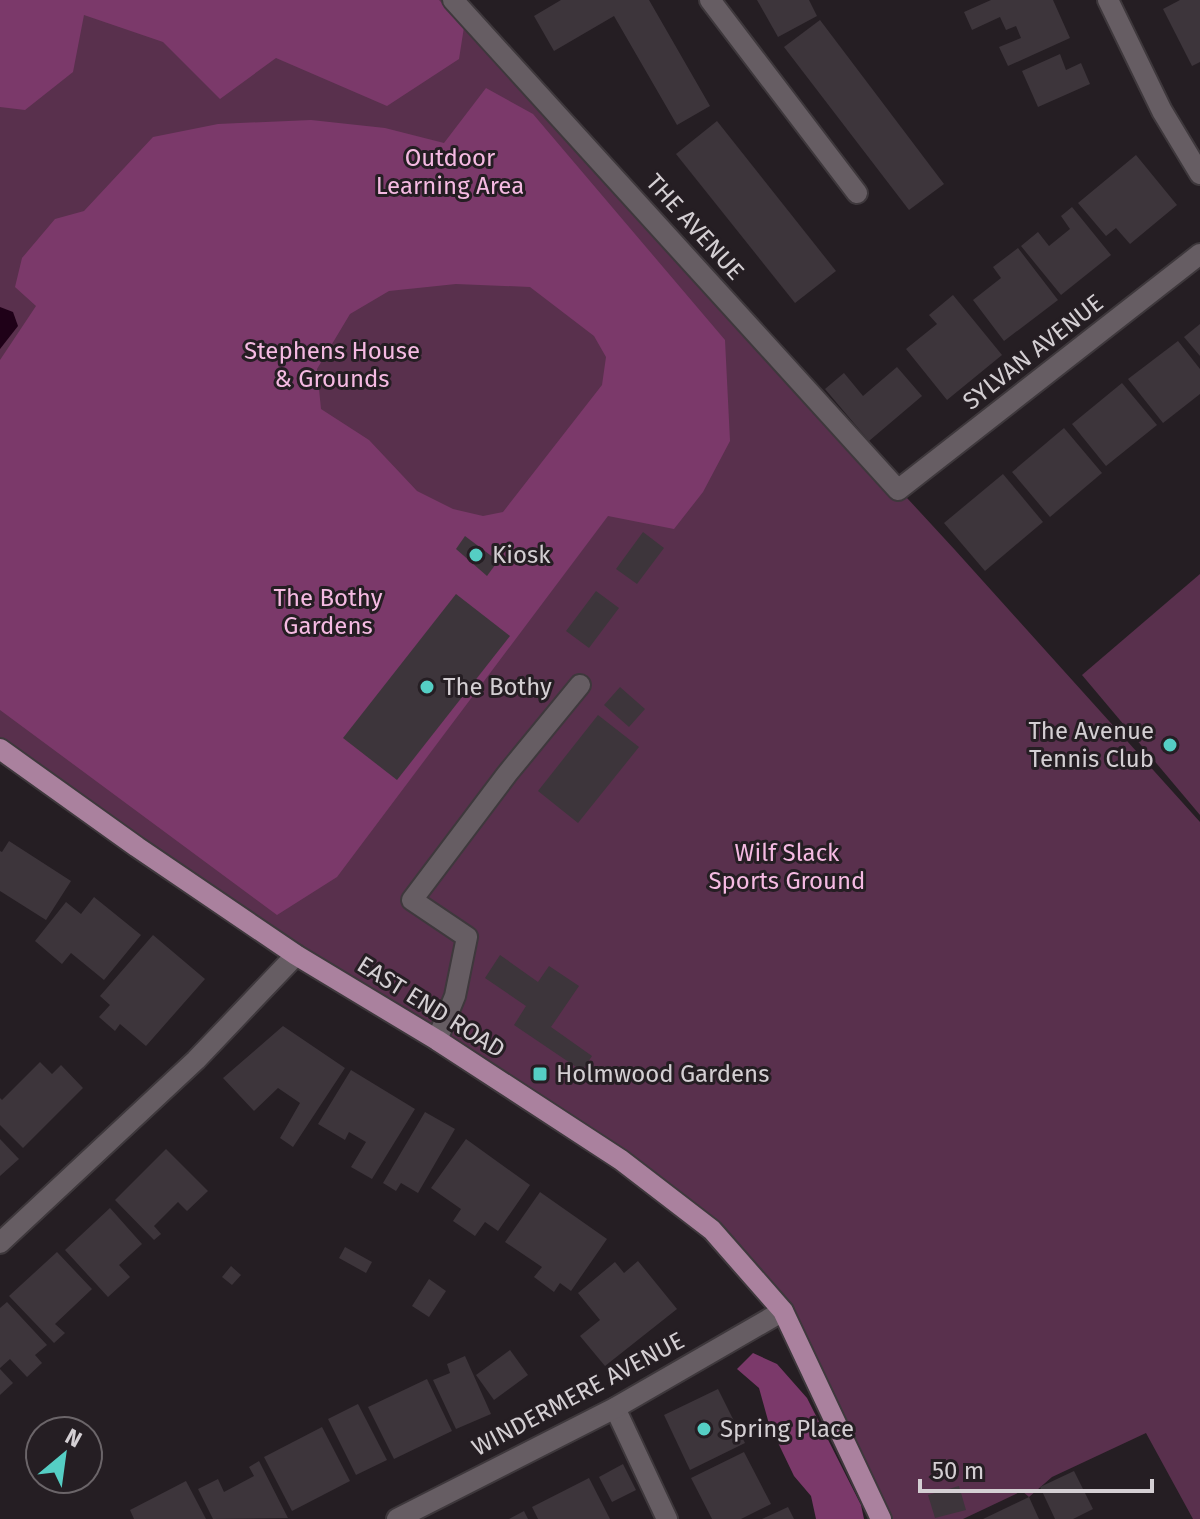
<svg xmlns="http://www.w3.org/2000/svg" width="1200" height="1519" viewBox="0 0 1200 1519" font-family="'Fira Sans',sans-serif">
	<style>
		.green { fill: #59304d }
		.forest { fill: #7b396a; fill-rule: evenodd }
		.water { fill: #1f0118 }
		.building { fill: #3d353b }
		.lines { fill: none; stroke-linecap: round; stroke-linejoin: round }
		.minor-casing { stroke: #3e383c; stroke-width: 24 }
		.major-casing { stroke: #3e383c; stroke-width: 24 }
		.minor { stroke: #665d63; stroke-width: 20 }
		.major { stroke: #aa819e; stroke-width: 20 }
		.poi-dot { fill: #55cec4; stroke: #251e23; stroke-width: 3 }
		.labels { text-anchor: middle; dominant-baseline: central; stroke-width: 6; stroke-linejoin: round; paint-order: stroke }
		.park-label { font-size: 24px; fill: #f5bae2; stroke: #251e23 }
		.street-label { font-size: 24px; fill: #d4cfd3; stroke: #251e23 }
		.poi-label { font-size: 24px; fill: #d4cfd3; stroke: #251e23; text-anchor: start }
	</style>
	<rect width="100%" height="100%" fill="#251e23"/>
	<!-- green -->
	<g class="green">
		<path d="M0,0H448L955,550L1200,822V1519H1193L1146,1433L1052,1477L1029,1497L1022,1491L963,1519H885L782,1310L713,1230L0,749Z"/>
		<path d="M1200,574V815L1082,675Z"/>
	</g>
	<!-- forest -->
	<g class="forest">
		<path d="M0,0H439L464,27L459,59L387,106L276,58L220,99L163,42L84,15L73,72L25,110L0,107Z"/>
		<path d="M486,88L533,114L725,340L730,441L703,492L674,529L608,516L337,877L277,915L0,710V360L36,306L15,287L22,258L55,219L84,211L153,137L218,124L311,120L385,128L444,143ZM456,284L530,287L594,336L606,357L602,385L503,512L483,516L453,509L417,491L369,440L321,409L317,369L350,314L389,291Z"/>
		<path d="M753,1353L777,1364L807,1398L861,1505L864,1519H816L811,1496L794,1476L769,1424L759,1388L737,1369Z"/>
	</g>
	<!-- water -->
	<path class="water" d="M0,307L13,312L18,326L0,349Z"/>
	<!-- building -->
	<g class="building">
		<path d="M561,0H649L710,106L677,125L614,16L554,51L534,16Z"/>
		<path d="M757,0H809L817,16L778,37Z"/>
		<path d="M991,0H1053L1070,38L1008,66L999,47L1021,38L1016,26L1006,30L1000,17L972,30L964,12Z"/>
		<path d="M1180,0H1200V62L1192,66L1163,9Z"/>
		<path d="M820,20L944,184L909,210L784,47Z"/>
		<path d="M1060,54L1066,70L1081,63L1090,84L1038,107L1022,71Z"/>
		<path d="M717,121L836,271L795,303L676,154Z"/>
		<path d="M1136,155L1177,205L1130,244L1116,228L1106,236L1078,203Z"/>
		<path d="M1072,207L1111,255L1061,295L1021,246L1038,232L1049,246L1070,229L1061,216Z"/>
		<path d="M1018,248L1058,300L1004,341L973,300L1001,278L993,267Z"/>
		<path d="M953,295L1002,355L947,400L906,349L937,324L929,315Z"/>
		<path d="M1200,324V356L1184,337Z"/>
		<path d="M1178,341L1200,369V394L1163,423L1128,379Z"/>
		<path d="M897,367L922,396L869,441L825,389L844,373L863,396Z"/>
		<path d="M1122,383L1157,425L1106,466L1072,424Z"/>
		<path d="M1064,428L1102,473L1050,517L1012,472Z"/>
		<path d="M1003,474L1043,522L985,571L944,523Z"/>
		<path d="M643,532L664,548L637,584L616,569Z"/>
		<path d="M465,536L498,561L487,576L456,549Z"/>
		<path d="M596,591L619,608L589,648L566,631Z"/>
		<path d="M456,594L510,636L397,780L343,738Z"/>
		<path d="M620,687L645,709L629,727L604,705Z"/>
		<path d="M598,715L639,747L578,823L538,791Z"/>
		<path d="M9,841L71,881L46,920L0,891V851L2,852Z"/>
		<path d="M94,897L141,935L104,980L71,953L62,964L35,941L66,902L81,914Z"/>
		<path d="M153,935L205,979L146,1046L120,1024L115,1031L99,1017L110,1005L100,996Z"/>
		<path d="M500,955L538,982L549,966L579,986L551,1027L592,1056L582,1071L514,1025L526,1006L485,978Z"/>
		<path d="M283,1026L345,1068L293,1147L280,1138L300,1103L278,1088L254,1111L223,1078Z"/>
		<path d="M40,1062L52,1074L61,1065L83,1088L23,1148L0,1125V1098L2,1100Z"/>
		<path d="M351,1070L415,1109L372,1179L351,1167L366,1142L349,1132L345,1140L318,1124Z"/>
		<path d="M425,1112L455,1129L418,1193L401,1183L396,1191L383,1183Z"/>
		<path d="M0,1139L19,1159L0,1176Z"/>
		<path d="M466,1139L530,1185L498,1231L485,1222L475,1236L453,1221L461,1209L431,1188Z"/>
		<path d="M166,1149L208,1191L187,1211L178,1202L154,1226L161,1234L154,1240L115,1200Z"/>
		<path d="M540,1192L607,1239L571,1291L560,1283L554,1292L534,1277L542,1267L505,1242Z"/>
		<path d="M110,1208L142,1244L119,1265L130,1277L108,1297L65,1250Z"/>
		<path d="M345,1247L372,1262L366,1273L339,1258Z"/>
		<path d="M57,1252L92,1289L55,1324L65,1333L54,1343L9,1296Z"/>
		<path d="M638,1261L677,1309L605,1366L580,1336L600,1320L578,1293L615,1262L624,1273Z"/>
		<path d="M231,1266L241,1275L232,1285L222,1277Z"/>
		<path d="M429,1279L446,1291L429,1317L412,1306Z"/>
		<path d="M7,1302L47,1345L35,1355L42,1363L27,1377L10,1359L0,1368V1308Z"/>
		<path d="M510,1350L528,1375L494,1400L476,1375Z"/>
		<path d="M465,1356L491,1414L456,1429L433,1380L450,1373L447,1364Z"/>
		<path d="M0,1369L13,1383L0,1395Z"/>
		<path d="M427,1379L452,1431L394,1459L368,1407Z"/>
		<path d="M718,1389L745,1443L690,1470L664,1415Z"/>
		<path d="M358,1404L387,1460L356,1475L328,1419Z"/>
		<path d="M322,1427L350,1481L292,1511L264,1457Z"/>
		<path d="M744,1452L771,1504L741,1519H712L691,1478Z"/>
		<path d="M259,1461L288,1518L213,1519L198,1489L218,1479L224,1492L254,1476L249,1467Z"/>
		<path d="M623,1464L636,1490L612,1502L599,1477Z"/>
		<path d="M1074,1471L1093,1509L1073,1519H1055L1040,1487Z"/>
		<path d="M589,1478L610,1519H538L532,1507Z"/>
		<path d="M186,1481L206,1519H134L130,1510Z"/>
		<path d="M959,1486L966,1510L935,1518L928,1495Z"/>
		<path d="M1029,1497L1039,1519H983Z"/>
		<path d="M788,1507L794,1519H762Z"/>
		<path d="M524,1511L528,1519H509Z"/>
	</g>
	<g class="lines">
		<!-- minor casing -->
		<g class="minor-casing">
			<g id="minor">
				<path d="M453,0L898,490L1200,254"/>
				<path d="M710,0L857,193"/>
				<path d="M1108,0L1162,111L1200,174"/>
				<path d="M437,1040L455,996L467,937L412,900L507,774L580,685"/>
				<path d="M0,1243L196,1060L296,955"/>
				<path d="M615,1408L667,1519"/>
				<path d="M397,1519L615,1408L783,1311"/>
			</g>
		</g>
		<!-- major casing -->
		<g class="major-casing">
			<path id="major" d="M0,749L137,847L296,955L437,1040L621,1160L712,1230L783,1311L881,1519"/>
		</g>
		<!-- minor -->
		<use href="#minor" class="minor"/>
		<!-- major -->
		<use href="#major" class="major"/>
	</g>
	<!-- markers -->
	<g class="poi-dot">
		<circle cx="476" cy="555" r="8"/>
		<circle cx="427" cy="687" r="8"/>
		<circle cx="1170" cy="745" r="8"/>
		<rect x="532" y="1066" width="16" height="16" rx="4"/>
		<circle cx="704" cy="1429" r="8"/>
	</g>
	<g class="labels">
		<!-- park labels -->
		<g class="park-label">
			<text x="450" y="158">Outdoor<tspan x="450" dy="28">Learning Area</tspan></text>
			<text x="332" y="351">Stephens House<tspan x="332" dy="28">&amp; Grounds</tspan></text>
			<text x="328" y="598">The Bothy<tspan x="328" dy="28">Gardens</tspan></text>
			<text x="787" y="853">Wilf Slack<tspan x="787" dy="28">Sports Ground</tspan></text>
		</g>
		<!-- street labels -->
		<g class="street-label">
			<text transform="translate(695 227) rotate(48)">THE AVENUE</text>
			<text transform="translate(1033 352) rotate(-38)">SYLVAN AVENUE</text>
			<text transform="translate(431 1007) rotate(32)">EAST END ROAD</text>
			<text transform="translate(578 1394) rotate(-28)">WINDERMERE AVENUE</text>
		</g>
		<!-- poi labels -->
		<g class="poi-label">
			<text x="492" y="555">Kiosk</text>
			<text x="443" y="687">The Bothy</text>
			<text x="1154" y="731" text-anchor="end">The Avenue<tspan x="1154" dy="28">Tennis Club</tspan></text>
			<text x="556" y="1074">Holmwood Gardens</text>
			<text x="720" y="1429">Spring Place</text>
		</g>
	</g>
	<!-- north arrow -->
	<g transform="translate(64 1455) rotate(29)"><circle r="38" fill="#251e23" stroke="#6b6569" stroke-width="2"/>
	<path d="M0-6L14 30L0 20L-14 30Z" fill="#55cec4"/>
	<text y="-12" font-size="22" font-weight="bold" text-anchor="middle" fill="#d4cfd3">N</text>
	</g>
	<!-- scale -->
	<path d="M920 1479v12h232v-12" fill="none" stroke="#d4cfd3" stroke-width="4"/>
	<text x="932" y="1479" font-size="24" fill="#d4cfd3" stroke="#251e23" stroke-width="6" paint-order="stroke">50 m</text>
</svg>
